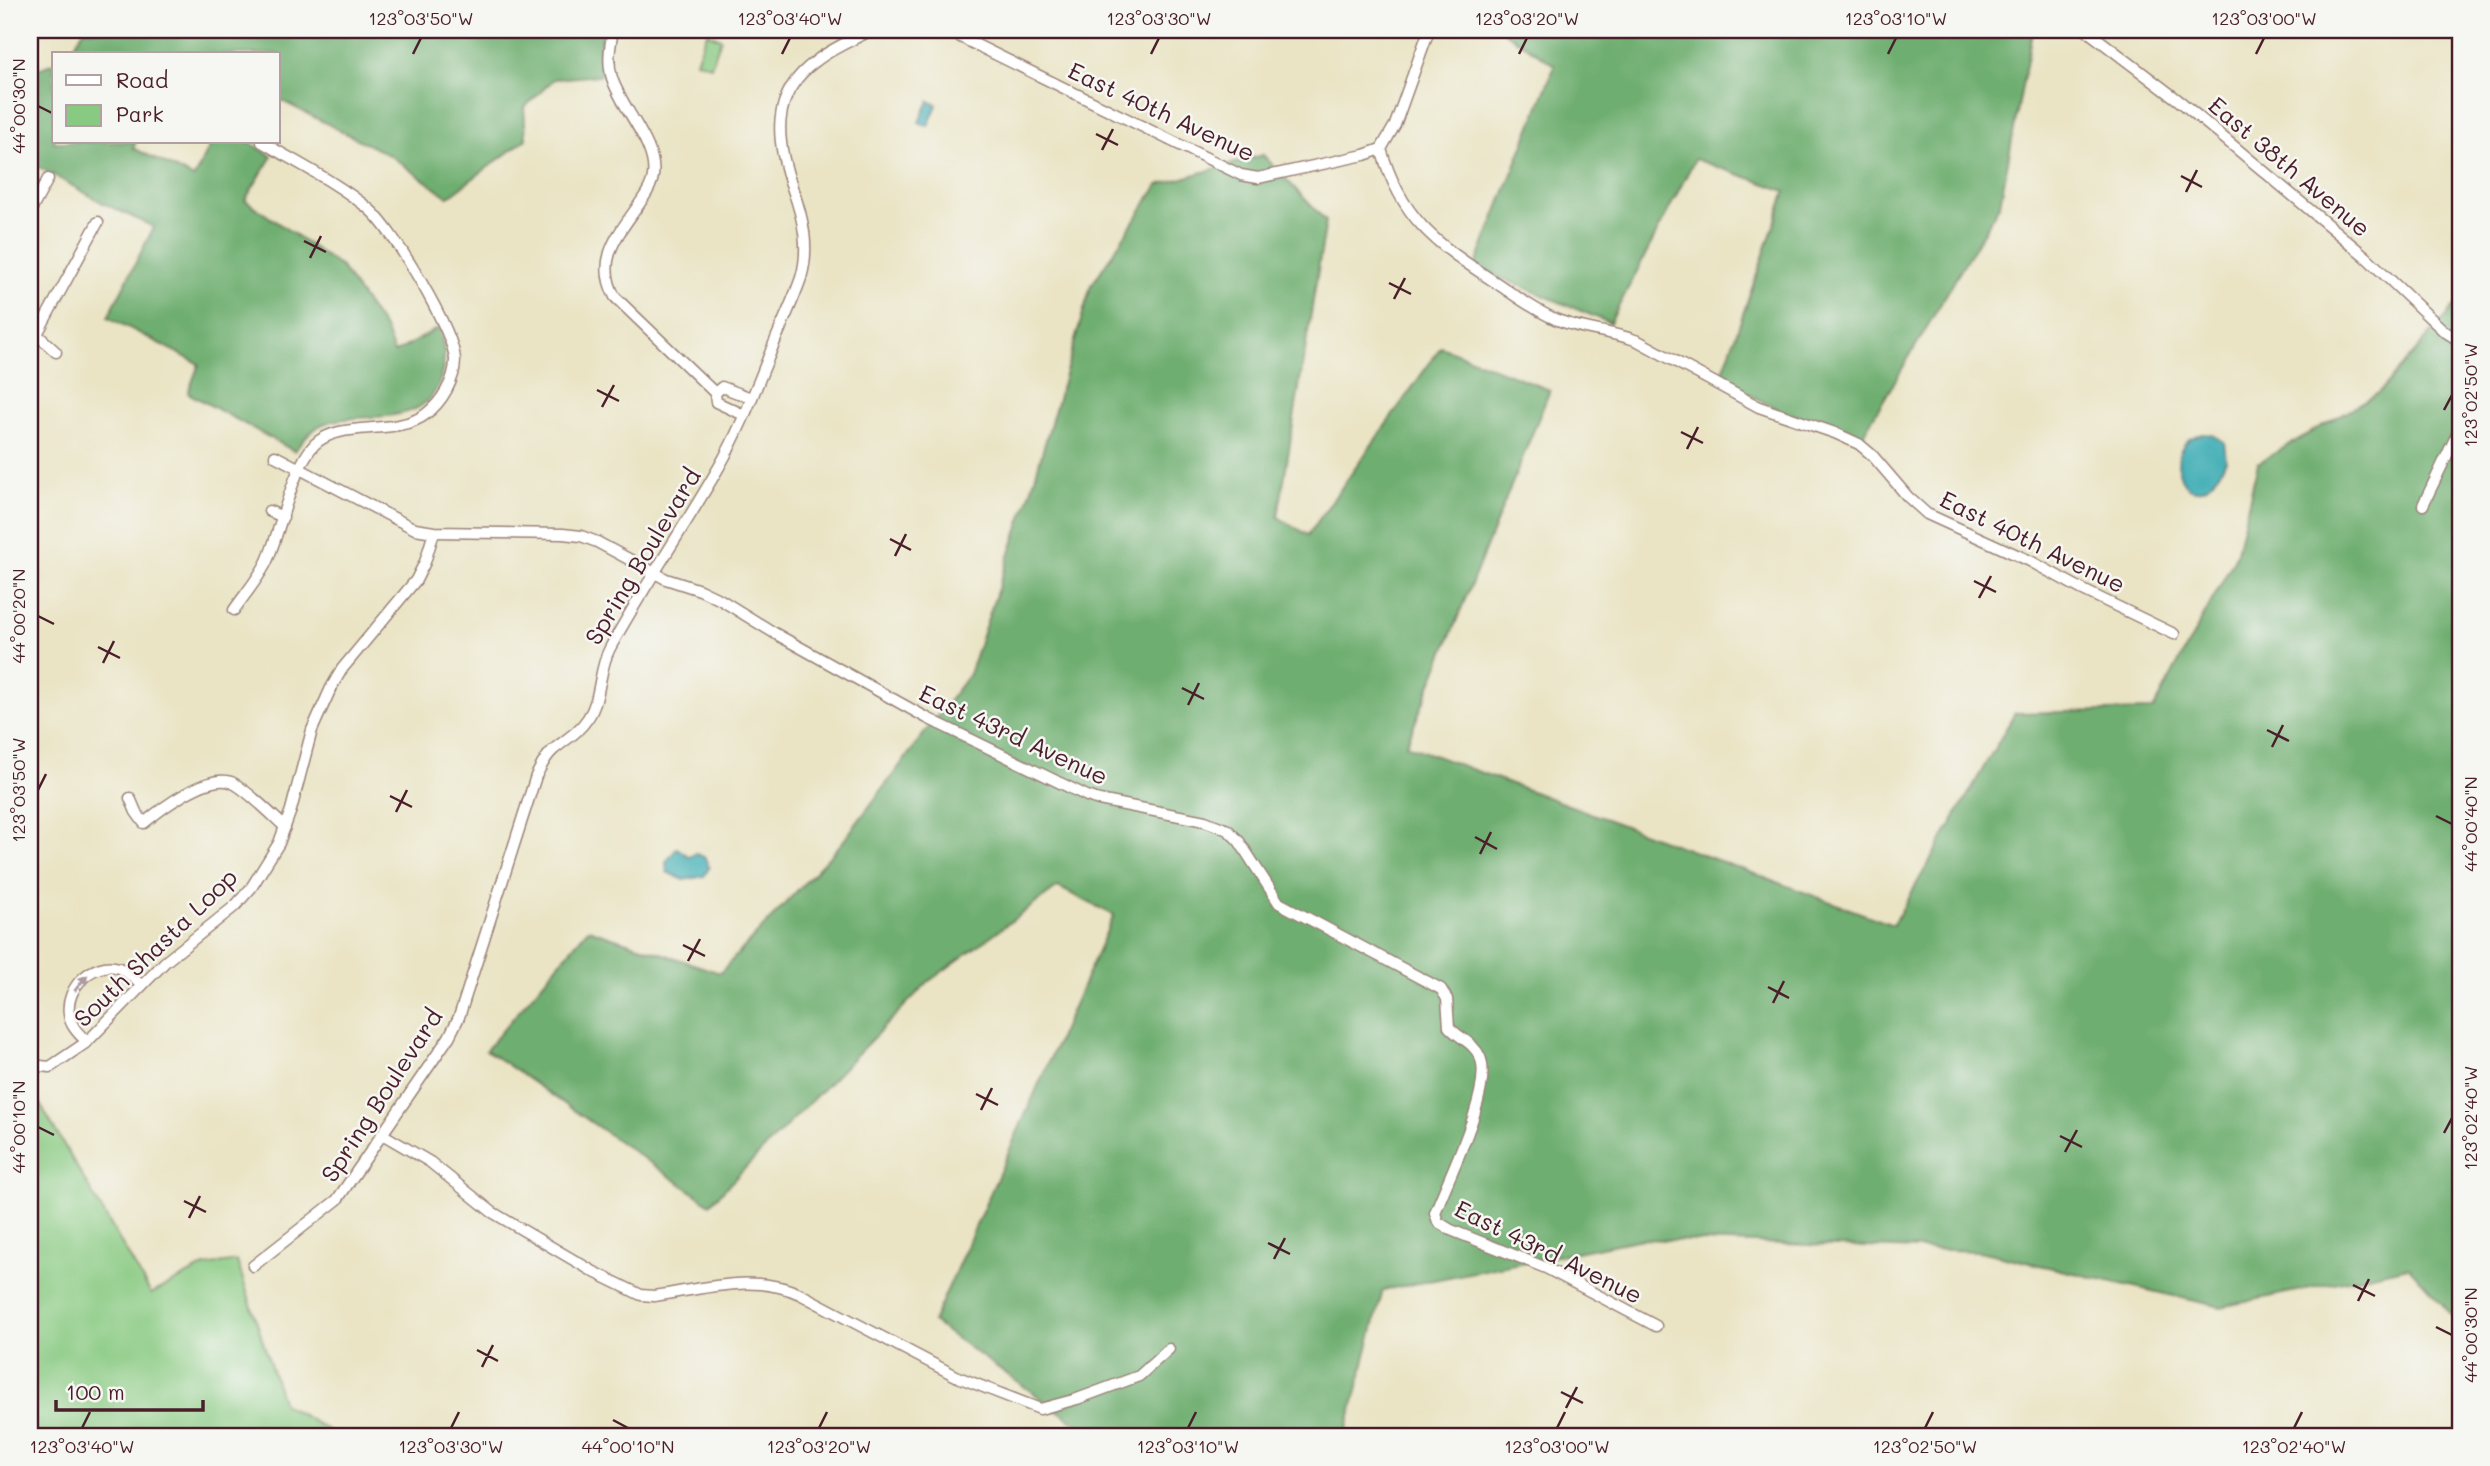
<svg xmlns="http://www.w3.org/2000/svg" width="2490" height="1466" viewBox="0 0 2490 1466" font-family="Mali,sans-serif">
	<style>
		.green { fill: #89ca82; stroke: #6a7456; stroke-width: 2 }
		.forest { fill: #6eae70; stroke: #5c664e; stroke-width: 2 }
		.water { fill: #3aacb3; stroke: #42666f; stroke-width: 2 }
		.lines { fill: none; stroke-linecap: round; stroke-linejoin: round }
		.minor-casing { stroke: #9a8278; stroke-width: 13 }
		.minor { stroke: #fff; stroke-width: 10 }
		.oneway { fill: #ae9aa0 }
		.ticks { fill: none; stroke: #4a1f2b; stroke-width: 2.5 }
		.labels { text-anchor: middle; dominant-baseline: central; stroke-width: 5; stroke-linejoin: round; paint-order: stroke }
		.street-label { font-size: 24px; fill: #4a1f2b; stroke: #f6f6f2 }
		.neatline { fill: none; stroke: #4a1f2b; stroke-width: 2.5 }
		.ticks-label { font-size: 18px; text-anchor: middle; fill: #4a1f2b }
	</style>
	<rect width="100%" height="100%" fill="#f6f6f2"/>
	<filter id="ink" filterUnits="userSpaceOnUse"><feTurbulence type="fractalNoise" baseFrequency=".0143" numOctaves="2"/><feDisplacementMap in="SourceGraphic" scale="14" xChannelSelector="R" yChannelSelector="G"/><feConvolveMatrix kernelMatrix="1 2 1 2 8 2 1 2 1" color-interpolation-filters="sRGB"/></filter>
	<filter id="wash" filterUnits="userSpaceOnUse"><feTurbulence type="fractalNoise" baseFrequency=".00686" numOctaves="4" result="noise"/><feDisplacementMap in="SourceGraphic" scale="28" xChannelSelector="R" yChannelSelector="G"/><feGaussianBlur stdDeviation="1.57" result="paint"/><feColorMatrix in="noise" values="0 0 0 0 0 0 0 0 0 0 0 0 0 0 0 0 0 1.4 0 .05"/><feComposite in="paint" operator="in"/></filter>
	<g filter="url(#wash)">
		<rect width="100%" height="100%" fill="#eae4c4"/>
		<!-- green -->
		<g class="green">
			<path d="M707,33L721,39L711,66L696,61Z"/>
			<path d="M30,1087L151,1294L205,1266L237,1261L283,1404L338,1436H30Z"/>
		</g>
		<!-- forest -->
		<g class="forest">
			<path d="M84,30H603L599,52L601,75L554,79L524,108L526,139L448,197L391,156L278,99V54H68Z"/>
			<path d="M1501,30H2030L2032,33L2000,204L1861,438L1784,412L1720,380L1786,191L1695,159L1610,323L1475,267L1555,65Z"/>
			<path d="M54,63V142H136L133,148L194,178L212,142H249L272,156L245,200L341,267L386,331L394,353L439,328C445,347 446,360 440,380C424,432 359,408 321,425C311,429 302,443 294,451L188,393L199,364L108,317L154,227L105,204L30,162V72Z"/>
			<path d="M1263,155L1326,221L1278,517L1308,535L1441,347L1550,390L1406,745L1893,925L2015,713L2153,710L2236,556L2258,463L2380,392L2460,300V1324L2409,1267L2221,1307L1979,1251L1642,1239L1383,1290L1345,1436H1094L933,1322L1114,915L1058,887L928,982L710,1204L486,1050L588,929L720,973L841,844L969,674L1031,491L1091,286L1158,185Z"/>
		</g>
		<!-- water -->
		<g class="water">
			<path d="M929,101L937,105L928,126L919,122Z"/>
			<path d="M2204,434L2213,435L2224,442L2226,460C2189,538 2152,440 2204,434Z"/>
			<path d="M677,848L690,857L696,853L705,858L709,868L704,876L684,880L667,872L666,862Z"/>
		</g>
	</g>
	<g filter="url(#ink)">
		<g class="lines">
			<!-- minor casing -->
			<g class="minor-casing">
				<g id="minor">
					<path d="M613,30C610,46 607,62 612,78C621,108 658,145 653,176C652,185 647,193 642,200C620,233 594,258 615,297L715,393"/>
					<path d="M946,30L1241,175L1258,178L1364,155L1381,149C1401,218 1434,242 1492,280C1512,293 1532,309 1555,319C1581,330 1611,331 1638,341L1759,407L1835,433L1859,444L1872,455L1908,497L1927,514L2030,561L2083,590L2174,634"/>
					<path d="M2086,30L2182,103L2365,256L2444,331L2460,341"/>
					<path d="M1381,149L1395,125L1429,30"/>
					<path d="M30,212L48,179"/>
					<path d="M30,328L56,352"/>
					<path d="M37,334L98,222"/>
					<path d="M744,415L716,402L715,393L722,387L751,398"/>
					<path d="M275,456L415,529L434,532L563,534L581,536L597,542L666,579L700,590L721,600L776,634L927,718L1087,796L1099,800L1205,821L1228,830L1239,841L1279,903L1441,989L1447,999L1449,1027C1459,1038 1474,1043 1480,1057C1494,1088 1447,1180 1435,1213L1438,1222L1451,1230L1546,1268L1656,1326"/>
					<path d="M2423,505L2460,428"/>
					<path d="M269,511L283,517"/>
					<path d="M234,610C245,594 259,578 267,561C281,530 292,467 315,444C341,419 396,437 426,414C442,402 455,380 455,360C454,331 393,229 369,209C338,183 297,163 262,142"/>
					<path d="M130,798L136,812L144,823C162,808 207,774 231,782C244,787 273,816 285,827"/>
					<path d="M87,1042C79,1034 70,1026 69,1014C65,988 93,960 119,968C128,971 134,979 141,985"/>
					<path d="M30,1065L50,1067L87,1042L165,962L235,906L251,888L279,843L291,810L312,730L331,688L342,669L416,580L425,562L434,532"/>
					<path d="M382,1134L430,1162L492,1212L514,1225L594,1272L641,1295L654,1296C701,1289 755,1273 800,1294L958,1377L1040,1409L1077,1399L1139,1376L1169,1349"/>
					<path d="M253,1266L337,1200L449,1037L459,1017L536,776C541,767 545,757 553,750C566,739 578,733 588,718C602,697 598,670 610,648C644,586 684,528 719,467C739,432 754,393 769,356C779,330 792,304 801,278C810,248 803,218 793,190C776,142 769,95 816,61C832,48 853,40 871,30"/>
				</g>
			</g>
			<!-- minor -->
			<use href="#minor" class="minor"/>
		</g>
		<!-- one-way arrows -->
		<defs><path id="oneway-solid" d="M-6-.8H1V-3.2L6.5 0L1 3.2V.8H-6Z" transform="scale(1.75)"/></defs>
		<use class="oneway" href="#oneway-solid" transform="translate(81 983) rotate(-51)"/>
	</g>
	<!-- ticks -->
	<path class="ticks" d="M413,54L421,38M782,54L790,38M1151,54L1159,38M1519,54L1527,38M1888,54L1896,38M2256,54L2264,38M38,106L54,114M1096,134L1118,145M1102,150L1113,129M2181,176L2202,187M2186,192L2197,170M304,241L326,252M310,258L321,236M1389,283L1411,294M1394,299L1405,278M597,390L619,401M602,407L614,385M2444,410L2452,395M1681,432L1703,443M1687,449L1698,427M890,539L911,550M895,556L906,534M1974,581L1996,592M1979,598L1991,576M38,616L54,624M98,647L120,658M103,663L114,641M1182,688L1204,699M1188,705L1199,683M2267,730L2289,741M2272,747L2283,725M38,790L46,774M390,796L412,807M396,812L407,790M2436,816L2452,824M1475,837L1497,849M1480,854L1491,832M683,945L705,956M688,961L700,939M1768,987L1789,998M1773,1003L1784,981M976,1094L998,1105M981,1110L992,1088M38,1127L54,1135M2444,1133L2452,1118M2060,1136L2082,1147M2065,1152L2077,1130M184,1201L206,1212M189,1218L200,1196M1268,1243L1290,1254M1274,1259L1285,1238M2353,1285L2375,1296M2358,1301L2369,1279M2436,1327L2452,1335M477,1350L498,1361M482,1367L493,1345M1561,1392L1583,1403M1566,1408L1577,1387M613,1420L628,1428M82,1428L90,1412M451,1428L459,1412M819,1428L827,1412M1188,1428L1196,1412M1557,1428L1565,1412M1925,1428L1933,1412M2294,1428L2302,1412"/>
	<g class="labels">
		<!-- street labels -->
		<g class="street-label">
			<text transform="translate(1162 111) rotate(25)">East 40th Avenue</text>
			<text transform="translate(2290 166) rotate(40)">East 38th Avenue</text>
			<text transform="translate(2033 541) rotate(26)">East 40th Avenue</text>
			<text transform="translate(642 556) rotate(-59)">Spring Boulevard</text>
			<text transform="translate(1014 734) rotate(25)">East 43rd Avenue</text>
			<text transform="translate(155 947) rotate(-44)">South Shasta Loop</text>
			<text transform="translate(381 1095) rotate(-57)">Spring Boulevard</text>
			<text transform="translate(1549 1251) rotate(26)">East 43rd Avenue</text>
		</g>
	</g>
	<!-- margin -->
	<rect width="2490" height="1466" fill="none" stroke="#f6f6f2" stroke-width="77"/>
	<!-- legend -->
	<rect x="52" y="52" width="228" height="91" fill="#f6f6f2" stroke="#b1a0a2" stroke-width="2"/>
	<rect x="66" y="75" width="35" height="10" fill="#ffffff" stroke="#b1a0a2" stroke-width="2"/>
	<text x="116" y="88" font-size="21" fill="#4a1f2b">Road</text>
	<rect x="66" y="105" width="35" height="21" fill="#89ca82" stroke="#b1a0a2" stroke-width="2"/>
	<text x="116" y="122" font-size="21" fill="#4a1f2b">Park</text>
	<!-- scale -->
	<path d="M56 1400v10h147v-10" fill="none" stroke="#4a1f2b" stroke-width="3.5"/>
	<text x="66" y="1400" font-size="21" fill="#4a1f2b" stroke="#f6f6f2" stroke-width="5" paint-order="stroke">100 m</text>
	<rect x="38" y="38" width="2414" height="1390" class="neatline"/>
	<g class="ticks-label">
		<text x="421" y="25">123°03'50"W</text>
		<text x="790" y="25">123°03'40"W</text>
		<text x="1159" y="25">123°03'30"W</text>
		<text x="1527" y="25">123°03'20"W</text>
		<text x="1896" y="25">123°03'10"W</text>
		<text x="2264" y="25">123°03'00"W</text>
		<text transform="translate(19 106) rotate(-90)" y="6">44°00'30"N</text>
		<text transform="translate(2471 395) rotate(-90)" y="6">123°02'50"W</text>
		<text transform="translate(19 616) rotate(-90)" y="6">44°00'20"N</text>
		<text transform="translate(19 790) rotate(-90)" y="6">123°03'50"W</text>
		<text transform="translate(2471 824) rotate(-90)" y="6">44°00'40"N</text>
		<text transform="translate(2471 1118) rotate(-90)" y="6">123°02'40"W</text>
		<text transform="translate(19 1127) rotate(-90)" y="6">44°00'10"N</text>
		<text transform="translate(2471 1335) rotate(-90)" y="6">44°00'30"N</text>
		<text x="82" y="1453">123°03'40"W</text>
		<text x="451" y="1453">123°03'30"W</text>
		<text x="628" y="1453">44°00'10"N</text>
		<text x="819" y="1453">123°03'20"W</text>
		<text x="1188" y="1453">123°03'10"W</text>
		<text x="1557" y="1453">123°03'00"W</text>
		<text x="1925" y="1453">123°02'50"W</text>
		<text x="2294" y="1453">123°02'40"W</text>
	</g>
</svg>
